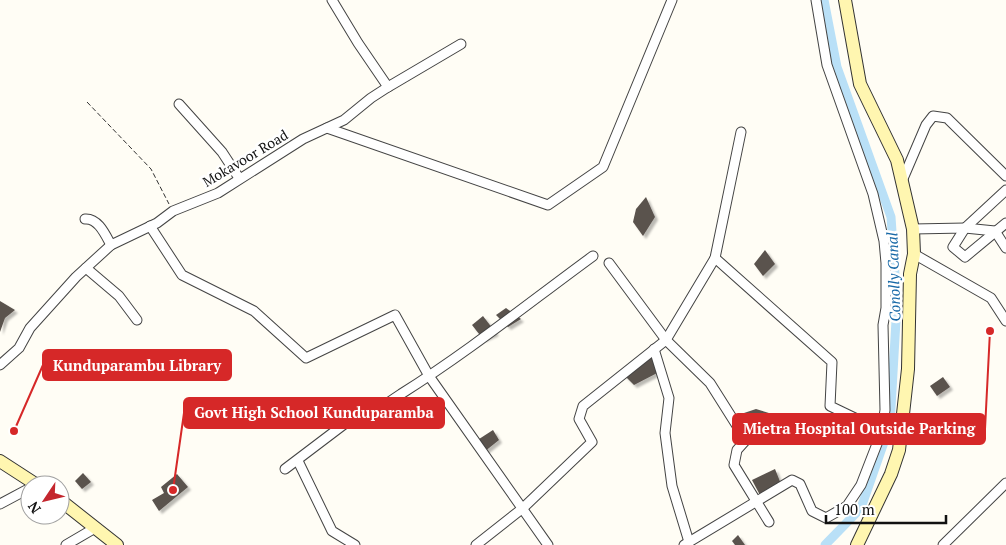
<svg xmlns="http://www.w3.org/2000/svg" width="1006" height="545" viewBox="0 0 1006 545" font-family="'PT Serif',serif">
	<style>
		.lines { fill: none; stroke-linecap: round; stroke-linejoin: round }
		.canal { stroke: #b9e0f7; stroke-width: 9 }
		.building { fill: #5a524d; filter: url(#shadow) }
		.minor-casing { stroke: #444; stroke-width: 11 }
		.secondary-casing { stroke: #333; stroke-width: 14 }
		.path { stroke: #333; stroke-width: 1; stroke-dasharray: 5 2.5; stroke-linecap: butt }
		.minor { stroke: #fff; stroke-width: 9 }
		.secondary { stroke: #fff6b0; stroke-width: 12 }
		.labels { text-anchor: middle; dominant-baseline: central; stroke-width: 5; stroke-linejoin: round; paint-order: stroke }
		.street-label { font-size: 14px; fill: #111; stroke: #fff }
		.water-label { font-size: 15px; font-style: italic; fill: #1768a6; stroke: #fff }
		.leader { fill: none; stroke: #d62828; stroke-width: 2 }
		.callout-dot { fill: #d62828; stroke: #fff; stroke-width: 2 }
		.callout { fill: #d62828; stroke: #d62828; stroke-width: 2 }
		.callout-label { font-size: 15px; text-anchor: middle; font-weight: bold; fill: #fff }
	</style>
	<defs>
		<filter id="shadow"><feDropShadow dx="3" dy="3" stdDeviation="1" flood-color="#0004"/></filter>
	</defs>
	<rect width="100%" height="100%" fill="#fffdf5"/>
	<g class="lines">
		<!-- canal -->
		<path class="canal" d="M824,0L837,67L891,217L897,303L890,425L861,508L825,545"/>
	</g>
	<!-- building -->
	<g class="building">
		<path d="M646,197L655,217L643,236L633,222L636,209Z"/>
		<path d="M765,250L775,264L763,276L754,264Z"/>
		<path d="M0,301L15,310L5,318L0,332Z"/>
		<path d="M506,308L521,319L508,327L496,315Z"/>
		<path d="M483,316L496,333L483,339L472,325Z"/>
		<path d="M649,353L661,371L634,385L622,373Z"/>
		<path d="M943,377L950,387L937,396L930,386Z"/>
		<path d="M756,409L772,414L749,431L738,415Z"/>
		<path d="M493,430L499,440L484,452L476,441Z"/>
		<path d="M775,469L781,484L761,497L752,480Z"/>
		<path d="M83,473L91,482L82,489L75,481Z"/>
		<path d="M177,474L188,487L159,511L152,500L164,493L161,487Z"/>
		<path d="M738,535L745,545H735L732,541Z"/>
	</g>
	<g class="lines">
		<!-- minor casing -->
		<g class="minor-casing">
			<g id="minor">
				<path d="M388,87L461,44"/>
				<path d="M179,104L222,152L239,178"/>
				<path d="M327,128L548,205L603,167L672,0"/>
				<path d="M741,132L715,258L832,362L830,406L882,431L901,434"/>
				<path d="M902,181L926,125L933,116L947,118L1006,176"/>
				<path d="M1006,190L965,228L953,247L965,257L1006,223"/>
				<path d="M85,219C98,218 105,234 111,245"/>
				<path d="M150,226L182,275L254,311L306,358L395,315L429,376L548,545"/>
				<path d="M913,229L965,228L995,231L1006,248"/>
				<path d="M914,254L991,298L1006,321"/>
				<path d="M609,263L666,340L710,383L746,440L737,450L734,465L769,522"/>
				<path d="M86,268L119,296L137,320"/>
				<path d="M654,349L669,398L665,433L672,486L689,542"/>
				<path d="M0,365L19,348L30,328L76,277L111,245L157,223L173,211L218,193L303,139L344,120L371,98L388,87L358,43L332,0"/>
				<path d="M344,412L351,419C369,418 386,404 401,394C468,352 530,302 593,256"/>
				<path d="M298,461L332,531L355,545"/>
				<path d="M285,469L351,419"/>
				<path d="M0,504L30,488"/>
				<path d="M66,545L95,528"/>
				<path d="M476,545L523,508L592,442L579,419L583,406L666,340L715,258"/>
				<path d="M684,545L792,480L800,484L812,511L826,518L847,506L861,485L882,431L885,410L883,325L886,308V263L884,241L873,194L827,65L816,0"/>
				<path d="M943,545L1006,483"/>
			</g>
		</g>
		<!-- secondary casing -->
		<g class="secondary-casing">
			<g id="secondary">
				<path d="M845,0L860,84L897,160L913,229L914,254L910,274L908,369L899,450L891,474L857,545"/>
				<path d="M0,461L37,485"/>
				<path d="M60,500L117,545"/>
			</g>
		</g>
		<!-- path -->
		<path class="path" d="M87,102L151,169L169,204"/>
		<!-- minor -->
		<use href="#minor" class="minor"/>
		<!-- secondary -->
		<use href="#secondary" class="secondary"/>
	</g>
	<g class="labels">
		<!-- street labels -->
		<g class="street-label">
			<text transform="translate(245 158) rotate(-31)">Mokavoor Road</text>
		</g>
		<!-- water labels -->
		<g class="water-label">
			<text transform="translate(893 277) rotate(-92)">Conolly Canal</text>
		</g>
	</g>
	<!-- callouts -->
	<path class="leader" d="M14 431L43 365M173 490L184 413M990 331L985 429"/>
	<g class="callout-dot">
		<circle cx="14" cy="431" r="5"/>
		<circle cx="173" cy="490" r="5"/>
		<circle cx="990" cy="331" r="5"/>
	</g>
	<g class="callout">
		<rect x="43" y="350" width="188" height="30" rx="5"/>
		<rect x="184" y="398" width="260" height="30" rx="5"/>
		<rect x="733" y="414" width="252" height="30" rx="5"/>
	</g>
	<g class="callout-label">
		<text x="137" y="371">Kunduparambu Library</text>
		<text x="314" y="418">Govt High School Kunduparamba</text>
		<text x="859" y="434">Mietra Hospital Outside Parking</text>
	</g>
	<!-- north arrow -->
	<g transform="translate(45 500) rotate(235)"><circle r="24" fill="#ffffff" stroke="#a0a0a0"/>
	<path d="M0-4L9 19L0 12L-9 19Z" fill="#c4262e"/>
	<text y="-8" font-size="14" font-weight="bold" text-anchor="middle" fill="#111111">N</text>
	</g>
	<!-- scale -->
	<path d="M826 515v8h120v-8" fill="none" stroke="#111111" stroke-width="2.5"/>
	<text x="834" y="515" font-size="15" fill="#111111" stroke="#ffffff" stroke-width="4" paint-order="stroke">100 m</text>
</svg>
